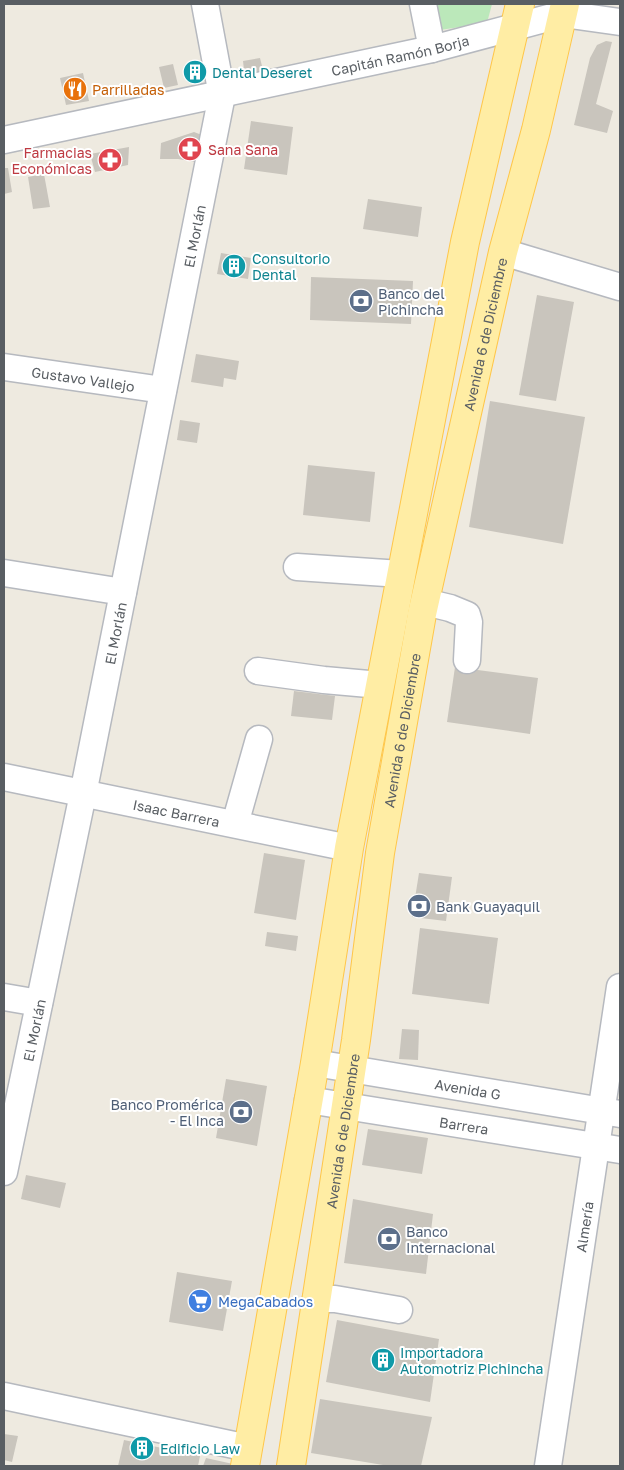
<svg xmlns="http://www.w3.org/2000/svg" width="624" height="1470" viewBox="0 0 624 1470" font-family="'Golos Text',sans-serif">
	<style>
		.green { fill: #bbe8ba }
		.building { fill: #c9c5bd }
		.lines { fill: none; stroke-linecap: round; stroke-linejoin: round }
		.minor-casing { stroke: #b6b9bf; stroke-width: 29 }
		.major-casing { stroke: #ffc648; stroke-width: 30 }
		.minor { stroke: #fff; stroke-width: 26 }
		.major { stroke: #ffeda4; stroke-width: 28 }
		.labels { text-anchor: middle; dominant-baseline: central; stroke-width: 4; stroke-linejoin: round; paint-order: stroke }
		.street-label { font-size: 14px; fill: #595e63; stroke: #fff }
		.culture-label { font-size: 14px; fill: #0d838f; stroke: #fff; text-anchor: start }
		.food-label { font-size: 14px; fill: #c56008; stroke: #fff; text-anchor: start }
		.health-label { font-size: 14px; fill: #be3a42; stroke: #fff; text-anchor: start }
		.service-label { font-size: 14px; fill: #4e5e75; stroke: #fff; text-anchor: start }
		.shop-label { font-size: 14px; fill: #366cbe; stroke: #fff; text-anchor: start }
	</style>
	<rect width="100%" height="100%" fill="#eeeae0"/>
	<!-- green -->
	<path class="green" d="M435,4H492L487,23L440,30Z"/>
	<!-- building -->
	<g class="building">
		<path d="M606,41L612,42L596,104L613,111L607,133L574,125L590,58L597,45Z"/>
		<path d="M260,58L264,74L252,76L244,70L243,61Z"/>
		<path d="M173,64L178,85L164,88L159,67Z"/>
		<path d="M201,64L204,78L189,81L186,67Z"/>
		<path d="M83,73L89,101L66,105L60,78Z"/>
		<path d="M251,121L293,127L287,175L244,169Z"/>
		<path d="M194,132L207,137L201,163L178,159H160L161,143Z"/>
		<path d="M129,147L128,165L95,172L90,154Z"/>
		<path d="M4,168H8L12,192L4,194Z"/>
		<path d="M44,174L50,207L33,209L28,177Z"/>
		<path d="M368,199L422,207L418,237L363,229Z"/>
		<path d="M221,253L251,258L248,279L217,274Z"/>
		<path d="M311,277L413,281L411,324L310,320Z"/>
		<path d="M537,295L574,302L556,401L519,395Z"/>
		<path d="M196,354L239,361L236,380L224,378L223,387L191,382Z"/>
		<path d="M490,401L585,417L563,544L469,527Z"/>
		<path d="M180,420L200,423L197,443L177,440Z"/>
		<path d="M308,465L375,472L370,522L303,515Z"/>
		<path d="M455,667L538,678L530,734L447,722Z"/>
		<path d="M294,691L335,696L332,720L291,716Z"/>
		<path d="M264,853L305,860L296,920L254,913Z"/>
		<path d="M419,873L452,877L446,921L412,917Z"/>
		<path d="M420,928L498,938L489,1004L412,994Z"/>
		<path d="M267,932L298,936L296,951L265,946Z"/>
		<path d="M402,1029L419,1030L418,1060L399,1059Z"/>
		<path d="M226,1079L267,1086L257,1146L216,1138Z"/>
		<path d="M368,1129L428,1138L422,1174L362,1165Z"/>
		<path d="M26,1175L66,1183L60,1208L21,1199Z"/>
		<path d="M353,1199L433,1214L426,1274L344,1263Z"/>
		<path d="M177,1272L232,1281L223,1331L169,1322Z"/>
		<path d="M337,1320L439,1339L430,1402L326,1382Z"/>
		<path d="M320,1399L432,1417L421,1466H389L311,1453Z"/>
		<path d="M4,1434L18,1436L12,1462L4,1460Z"/>
		<path d="M124,1440L200,1456L198,1466H118Z"/>
		<path d="M206,1458L233,1464L232,1466H203Z"/>
	</g>
	<g class="lines">
		<!-- minor casing -->
		<g class="minor-casing">
			<g id="minor">
				<path d="M423,4L432,49"/>
				<path id="s1" d="M4,140L432,49L563,14L620,22"/>
				<path d="M503,252L620,287"/>
				<path id="s2" d="M4,367L163,390"/>
				<path d="M297,567L401,574"/>
				<path d="M4,573L123,592"/>
				<path d="M425,602L450,608L467,615L469,622L467,660"/>
				<path d="M258,671L324,680L380,685"/>
				<path id="s3" d="M4,777L349,848"/>
				<path d="M235,824L259,739"/>
				<path d="M4,997L39,1003"/>
				<path id="s4" d="M315,1063L620,1114"/>
				<path id="s5" d="M308,1100L620,1150"/>
				<path id="s6" d="M4,1172L83,794L222,95L205,4"/>
				<path d="M316,1299H335L399,1310"/>
				<path d="M4,1396L248,1448"/>
				<path id="s7" d="M548,1466L620,987"/>
			</g>
		</g>
		<!-- major casing -->
		<g class="major-casing">
			<g id="major">
				<path d="M245,1466L315,1063L349,848L465,242L520,4"/>
				<path id="s8" d="M291,1466L356,1040L380,853L422,614L503,252L536,130L565,4"/>
			</g>
		</g>
		<!-- minor -->
		<use href="#minor" class="minor"/>
		<!-- major -->
		<use href="#major" class="major"/>
	</g>
	<!-- icons -->
	<defs>
		<g id="building-disc" transform="scale(1.25)"><circle r="9.5" fill="#0f9aa8" stroke="#fff"/><path d="M-4-6H4V6H1V3H-1V6H-4ZM-2.5-4.3h1.7v1.8h-1.7ZM.8-4.3h1.7v1.8H.8ZM-2.5-1h1.7V.8h-1.7ZM.8-1h1.7V.8H.8Z" fill="#fff"/></g>
		<g id="restaurant-disc" transform="scale(1.25)"><circle r="9.5" fill="#e8710a" stroke="#fff"/><path d="M-5-6h1v4h1v-4h1v4h1v-4h1v5L-1.5 .5V6h-2V.5L-5-1ZM5-6V6H3V1.5H1.5Q1.5-4 5-6Z" fill="#fff"/></g>
		<g id="pharmacy-disc" transform="scale(1.25)"><circle r="9.5" fill="#e0444e" stroke="#fff"/><path d="M-2-6h4v4h4v4h-4v4h-4v-4h-4v-4h4Z" fill="#fff"/></g>
		<g id="bank-disc" transform="scale(1.25)"><circle r="9.5" fill="#5c6f8a" stroke="#fff"/><path d="M-6-4H6V4H-6ZM0-2.3a2.3 2.3 0 1 0 0 4.6a2.3 2.3 0 1 0 0-4.6Z" fill="#fff"/></g>
		<g id="supermarket-disc" transform="scale(1.25)"><circle r="9.5" fill="#3f7fe0" stroke="#fff"/><path d="M-6-5.5h2.5l.6 2H6L4.5 2H-2.5L-4.4-4H-6ZM-1.5 3.2a1.3 1.3 0 1 0 .1 0ZM3 3.2a1.3 1.3 0 1 0 .1 0Z" fill="#fff"/></g>
	</defs>
	<g fill-rule="evenodd">
		<use href="#building-disc" x="195" y="72"/>
		<use href="#restaurant-disc" x="75" y="89"/>
		<use href="#pharmacy-disc" x="190" y="149"/>
		<use href="#pharmacy-disc" x="110" y="160"/>
		<use href="#building-disc" x="234" y="266"/>
		<use href="#bank-disc" x="361" y="301"/>
		<use href="#bank-disc" x="419" y="906"/>
		<use href="#bank-disc" x="241" y="1112"/>
		<use href="#bank-disc" x="389" y="1239"/>
		<use href="#supermarket-disc" x="200" y="1301"/>
		<use href="#building-disc" x="383" y="1360"/>
		<use href="#building-disc" x="142" y="1448"/>
	</g>
	<g class="labels">
		<!-- street labels -->
		<g class="street-label">
			<text stroke="none"><textPath href="#s1" startOffset="405">Capitán Ramón Borja</textPath></text>
			<text stroke="none"><textPath href="#s6" startOffset="955">El Morlán</textPath></text>
			<text stroke="none"><textPath href="#s8" startOffset="1149">Avenida 6 de Diciembre</textPath></text>
			<text stroke="none"><textPath href="#s2" startOffset="80">Gustavo Vallejo</textPath></text>
			<text stroke="none"><textPath href="#s6" startOffset="550">El Morlán</textPath></text>
			<text stroke="none"><textPath href="#s8" startOffset="744">Avenida 6 de Diciembre</textPath></text>
			<text stroke="none"><textPath href="#s3" startOffset="176">Isaac Barrera</textPath></text>
			<text stroke="none"><textPath href="#s6" startOffset="145">El Morlán</textPath></text>
			<text stroke="none"><textPath href="#s4" startOffset="155">Avenida G</textPath></text>
			<text stroke="none"><textPath href="#s5" startOffset="158">Barrera</textPath></text>
			<text stroke="none"><textPath href="#s8" startOffset="339">Avenida 6 de Diciembre</textPath></text>
			<text stroke="none"><textPath href="#s7" startOffset="242">Almería</textPath></text>
		</g>
		<!-- culture labels -->
		<g class="culture-label">
			<text x="212" y="72">Dental Deseret</text>
			<text x="252" y="258">Consultorio<tspan x="252" dy="16">Dental</tspan></text>
			<text x="400" y="1352">Importadora<tspan x="400" dy="16">Automotriz Pichincha</tspan></text>
			<text x="160" y="1448">Edificio Law</text>
		</g>
		<!-- food labels -->
		<g class="food-label">
			<text x="92" y="89">Parrilladas</text>
		</g>
		<!-- health labels -->
		<g class="health-label">
			<text x="208" y="149">Sana Sana</text>
			<text x="92" y="152" text-anchor="end">Farmacias<tspan x="92" dy="16">Económicas</tspan></text>
		</g>
		<!-- service labels -->
		<g class="service-label">
			<text x="378" y="293">Banco del<tspan x="378" dy="16">Pichincha</tspan></text>
			<text x="436" y="906">Bank Guayaquil</text>
			<text x="224" y="1104" text-anchor="end">Banco Promérica<tspan x="224" dy="16">- El Inca</tspan></text>
			<text x="406" y="1231">Banco<tspan x="406" dy="16">Internacional</tspan></text>
		</g>
		<!-- shop labels -->
		<g class="shop-label">
			<text x="218" y="1301">MegaCabados</text>
		</g>
	</g>
	<!-- border -->
	<rect width="624" height="1470" fill="none" stroke="#595e63" stroke-width="10"/>
</svg>
